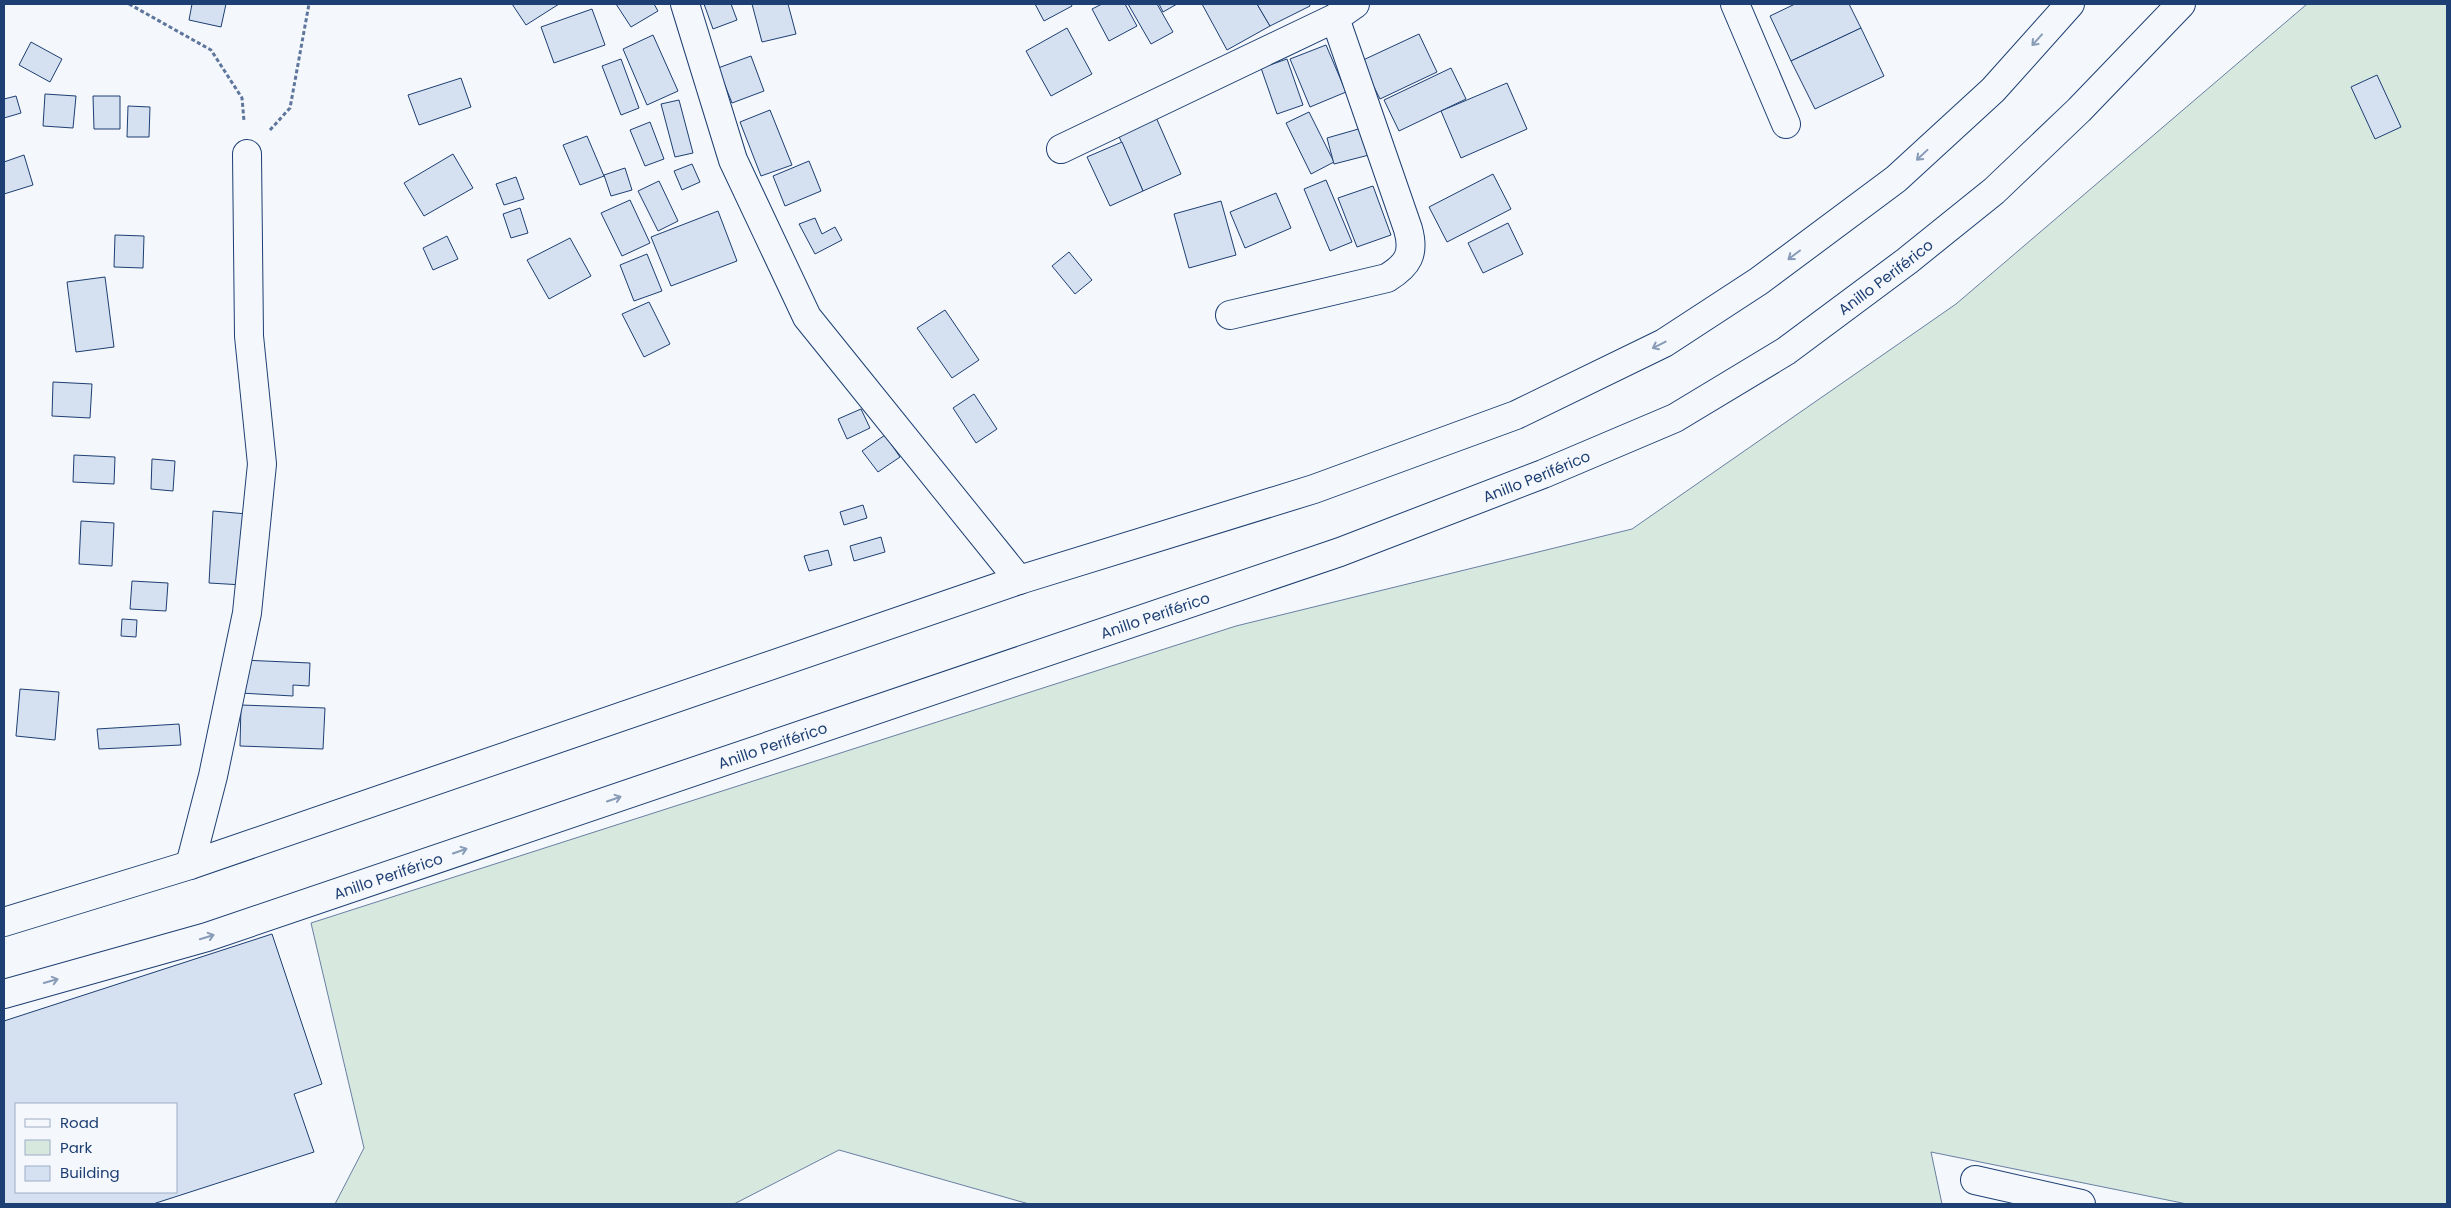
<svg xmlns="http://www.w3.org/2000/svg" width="2451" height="1208" viewBox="0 0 2451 1208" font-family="Poppins,sans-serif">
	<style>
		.green { fill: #d7e8df; stroke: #687fa3 }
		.building { fill: #d5e0f0; stroke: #1d3f73; fill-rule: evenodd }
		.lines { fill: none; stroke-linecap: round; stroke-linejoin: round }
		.minor-casing { stroke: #1d3f73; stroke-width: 30 }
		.trunk-casing { stroke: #1d3f73; stroke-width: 30 }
		.path { stroke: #5e769c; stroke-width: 3; stroke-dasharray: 4 2.5; stroke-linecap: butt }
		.minor { stroke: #f4f7fb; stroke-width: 28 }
		.trunk { stroke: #f4f7fb; stroke-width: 28 }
		.oneway { stroke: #889bb7 }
		.labels { text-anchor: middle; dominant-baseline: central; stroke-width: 4; stroke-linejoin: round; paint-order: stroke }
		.street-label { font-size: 15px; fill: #1d3f73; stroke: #f4f7fb }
	</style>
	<rect width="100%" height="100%" fill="#f4f7fb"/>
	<!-- green -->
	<path class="green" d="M2307,4H2447V1204H2187L1931,1152L1942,1204H1029L839,1150L734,1204H335L364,1148L311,923L1236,626L1632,529L1956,304Z"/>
	<!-- building -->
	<g class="building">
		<path d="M192,4H226L221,27L189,20Z"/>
		<path d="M512,4H559L526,25Z"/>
		<path d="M616,4H654L658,11L631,27Z"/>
		<path d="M704,4H731L737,20L713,29Z"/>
		<path d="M752,4H788L796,34L762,42Z"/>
		<path d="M1035,4H1071L1072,6L1044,21Z"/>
		<path d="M1102,4H1125L1137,26L1109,41L1092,9Z"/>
		<path d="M1128,4H1157L1173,32L1151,44Z"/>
		<path d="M1159,4H1177L1163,12Z"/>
		<path d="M1202,4H1257L1270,26L1227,50Z"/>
		<path d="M1257,4H1309L1310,6L1270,26Z"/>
		<path d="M1795,4H1849L1861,28L1791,61L1770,16Z"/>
		<path d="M592,9L605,45L554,63L541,27Z"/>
		<path d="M1067,28L1092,74L1051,96L1026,51Z"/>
		<path d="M1861,28L1884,76L1815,109L1791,61Z"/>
		<path d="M1419,34L1437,72L1380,99L1361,61Z"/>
		<path d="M653,35L678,91L647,105L623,49Z"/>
		<path d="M31,42L62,59L50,82L19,65Z"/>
		<path d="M1326,45L1346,92L1310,107L1290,59Z"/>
		<path d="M751,56L764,91L732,103L718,68Z"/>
		<path d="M621,59L639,108L621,115L602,66Z"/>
		<path d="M1287,59L1303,105L1277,114L1261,68Z"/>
		<path d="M1451,68L1466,99L1399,131L1384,100Z"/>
		<path d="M2377,75L2401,127L2375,139L2351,87Z"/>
		<path d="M461,78L471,107L419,125L408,95Z"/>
		<path d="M1507,83L1527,129L1461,158L1441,111Z"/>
		<path d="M45,94L76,96L73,128L43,126Z"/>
		<path d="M16,96L21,113L4,118V99Z"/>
		<path d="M93,96H120V129H94Z"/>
		<path d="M679,100L693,153L675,157L661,104Z"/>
		<path d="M128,106L150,107L149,137H127Z"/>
		<path d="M770,110L792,165L761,176L740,122Z"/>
		<path d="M1309,112L1334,162L1311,174L1286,123Z"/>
		<path d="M1155,115L1181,174L1143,191L1117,132Z"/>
		<path d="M650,122L664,159L645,166L630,130Z"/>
		<path d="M1362,128L1369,155L1334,164L1327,138Z"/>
		<path d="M587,136L604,176L580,185L563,145Z"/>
		<path d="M1122,142L1143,191L1110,206L1087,157Z"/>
		<path d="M453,154L473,188L424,216L404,183Z"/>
		<path d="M24,155L33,185L4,194V162Z"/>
		<path d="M809,161L821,191L785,206L773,176Z"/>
		<path d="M692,164L700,182L682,190L674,171Z"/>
		<path d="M625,168L632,190L611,196L604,175Z"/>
		<path d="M1493,174L1511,209L1447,242L1429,207Z"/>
		<path d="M516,177L524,199L504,205L496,184Z"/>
		<path d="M1326,180L1352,242L1330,251L1304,189Z"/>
		<path d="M659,181L678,221L658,231L638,191Z"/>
		<path d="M1373,186L1391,235L1357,247L1338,198Z"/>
		<path d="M1276,193L1291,228L1245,248L1230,212Z"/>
		<path d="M630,200L650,243L622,256L601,213Z"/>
		<path d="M1221,201L1236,255L1189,268L1174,214Z"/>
		<path d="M520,208L528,233L511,238L503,214Z"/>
		<path d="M718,211L737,261L671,286L651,237Z"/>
		<path d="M815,218L822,234L835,227L842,240L815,254L799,224Z"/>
		<path d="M1508,223L1523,254L1483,273L1468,243Z"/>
		<path d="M115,235L144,236L143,268L114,267Z"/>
		<path d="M447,236L458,259L433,270L423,248Z"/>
		<path d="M570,238L591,276L549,299L527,260Z"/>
		<path d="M1069,252L1092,280L1075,294L1052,266Z"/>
		<path d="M647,254L662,291L634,301L620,265Z"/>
		<path d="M105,277L114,347L76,352L67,282Z"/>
		<path d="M649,302L670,344L644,357L622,314Z"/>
		<path d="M945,310L979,360L952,378L917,328Z"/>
		<path d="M53,382L92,384L90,418L52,416Z"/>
		<path d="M974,394L997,429L976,443L953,408Z"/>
		<path d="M861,409L870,428L847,439L838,419Z"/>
		<path d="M885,435L900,457L878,472L862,451Z"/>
		<path d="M74,455L115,457L114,484L73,482Z"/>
		<path d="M152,459L175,461L173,491L151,489Z"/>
		<path d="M863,505L867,518L844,525L840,512Z"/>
		<path d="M213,511L247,514L243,585L209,583Z"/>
		<path d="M81,521L114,523L112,566L79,564Z"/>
		<path d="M881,537L885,552L854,561L850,546Z"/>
		<path d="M828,550L832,565L809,571L804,556Z"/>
		<path d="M132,581L168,583L166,611L130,609Z"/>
		<path d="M122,619L137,620L136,637L121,636Z"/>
		<path d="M242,660L310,663L309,686L293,685V696L240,693Z"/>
		<path d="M20,689L59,692L55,740L16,736Z"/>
		<path d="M241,705L325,708L323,749L240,746Z"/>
		<path d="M179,724L181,745L99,749L97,729Z"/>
		<path d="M272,934L322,1084L294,1094L314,1152L153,1204H4V1021ZM16,1104H176V1192H16Z"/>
	</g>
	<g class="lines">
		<!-- minor casing -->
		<g class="minor-casing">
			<g id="minor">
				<path d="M685,4L733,160L807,317L1019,580"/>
				<path d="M1735,4L1786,124"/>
				<path d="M1061,149L1335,18L1355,4"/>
				<path d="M1230,315L1387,278C1408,265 1415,254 1408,229L1335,18"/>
				<path d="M190,865L213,776L247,613L262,464L249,336L247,154"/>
				<path d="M1975,1180L2081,1204"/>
			</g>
		</g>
		<!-- trunk casing -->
		<g class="trunk-casing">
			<g id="trunk">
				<path d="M4,922L190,865L1019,580L1314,489L1516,415L1664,343L1759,281L1896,179L1993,90L2070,4"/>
				<path id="s1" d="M4,994L207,937L1340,552L1543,474L1675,418L1786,351L1907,261L1994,191L2079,110L2181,4"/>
			</g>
		</g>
		<!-- path -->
		<g class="path">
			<path d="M129,4L211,50L242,98L244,121"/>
			<path d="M270,130L290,108L309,4"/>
		</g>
		<!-- minor -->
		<use href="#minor" class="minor"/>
		<!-- trunk -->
		<use href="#trunk" class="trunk"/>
	</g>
	<!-- one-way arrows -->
	<defs><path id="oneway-shaft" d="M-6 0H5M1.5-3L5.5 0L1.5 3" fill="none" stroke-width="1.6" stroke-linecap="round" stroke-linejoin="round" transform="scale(1.25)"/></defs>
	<g class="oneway">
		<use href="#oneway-shaft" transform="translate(2037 40) rotate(132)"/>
		<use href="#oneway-shaft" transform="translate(1922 155) rotate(137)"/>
		<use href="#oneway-shaft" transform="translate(1794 255) rotate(143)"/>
		<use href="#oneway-shaft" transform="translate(1659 345) rotate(153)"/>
		<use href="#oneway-shaft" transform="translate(614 799) rotate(-19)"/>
		<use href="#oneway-shaft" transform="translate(460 851) rotate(-19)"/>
		<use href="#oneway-shaft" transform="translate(207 937) rotate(-17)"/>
		<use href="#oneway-shaft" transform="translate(51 981) rotate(-16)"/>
	</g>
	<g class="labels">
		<!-- street labels -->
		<g class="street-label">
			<text stroke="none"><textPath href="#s1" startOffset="2022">Anillo Periférico</textPath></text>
			<text stroke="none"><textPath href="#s1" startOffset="1618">Anillo Periférico</textPath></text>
			<text stroke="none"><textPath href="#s1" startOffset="1212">Anillo Periférico</textPath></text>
			<text stroke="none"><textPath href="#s1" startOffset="808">Anillo Periférico</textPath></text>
			<text stroke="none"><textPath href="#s1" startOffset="402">Anillo Periférico</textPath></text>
		</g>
	</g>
	<!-- border -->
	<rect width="2451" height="1208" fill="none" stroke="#1d3f73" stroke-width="10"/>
	<!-- legend -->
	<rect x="15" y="1103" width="162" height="90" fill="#f4f7fb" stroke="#9eadc5"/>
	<rect x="25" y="1119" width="25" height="8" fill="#f4f7fb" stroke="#9eadc5"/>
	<text x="60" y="1128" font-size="15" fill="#1d3f73">Road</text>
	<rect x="25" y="1140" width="25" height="15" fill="#d7e8df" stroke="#9eadc5"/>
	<text x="60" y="1153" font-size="15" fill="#1d3f73">Park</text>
	<rect x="25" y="1166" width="25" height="15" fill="#d5e0f0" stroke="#9eadc5"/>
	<text x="60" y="1178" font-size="15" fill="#1d3f73">Building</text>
</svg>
